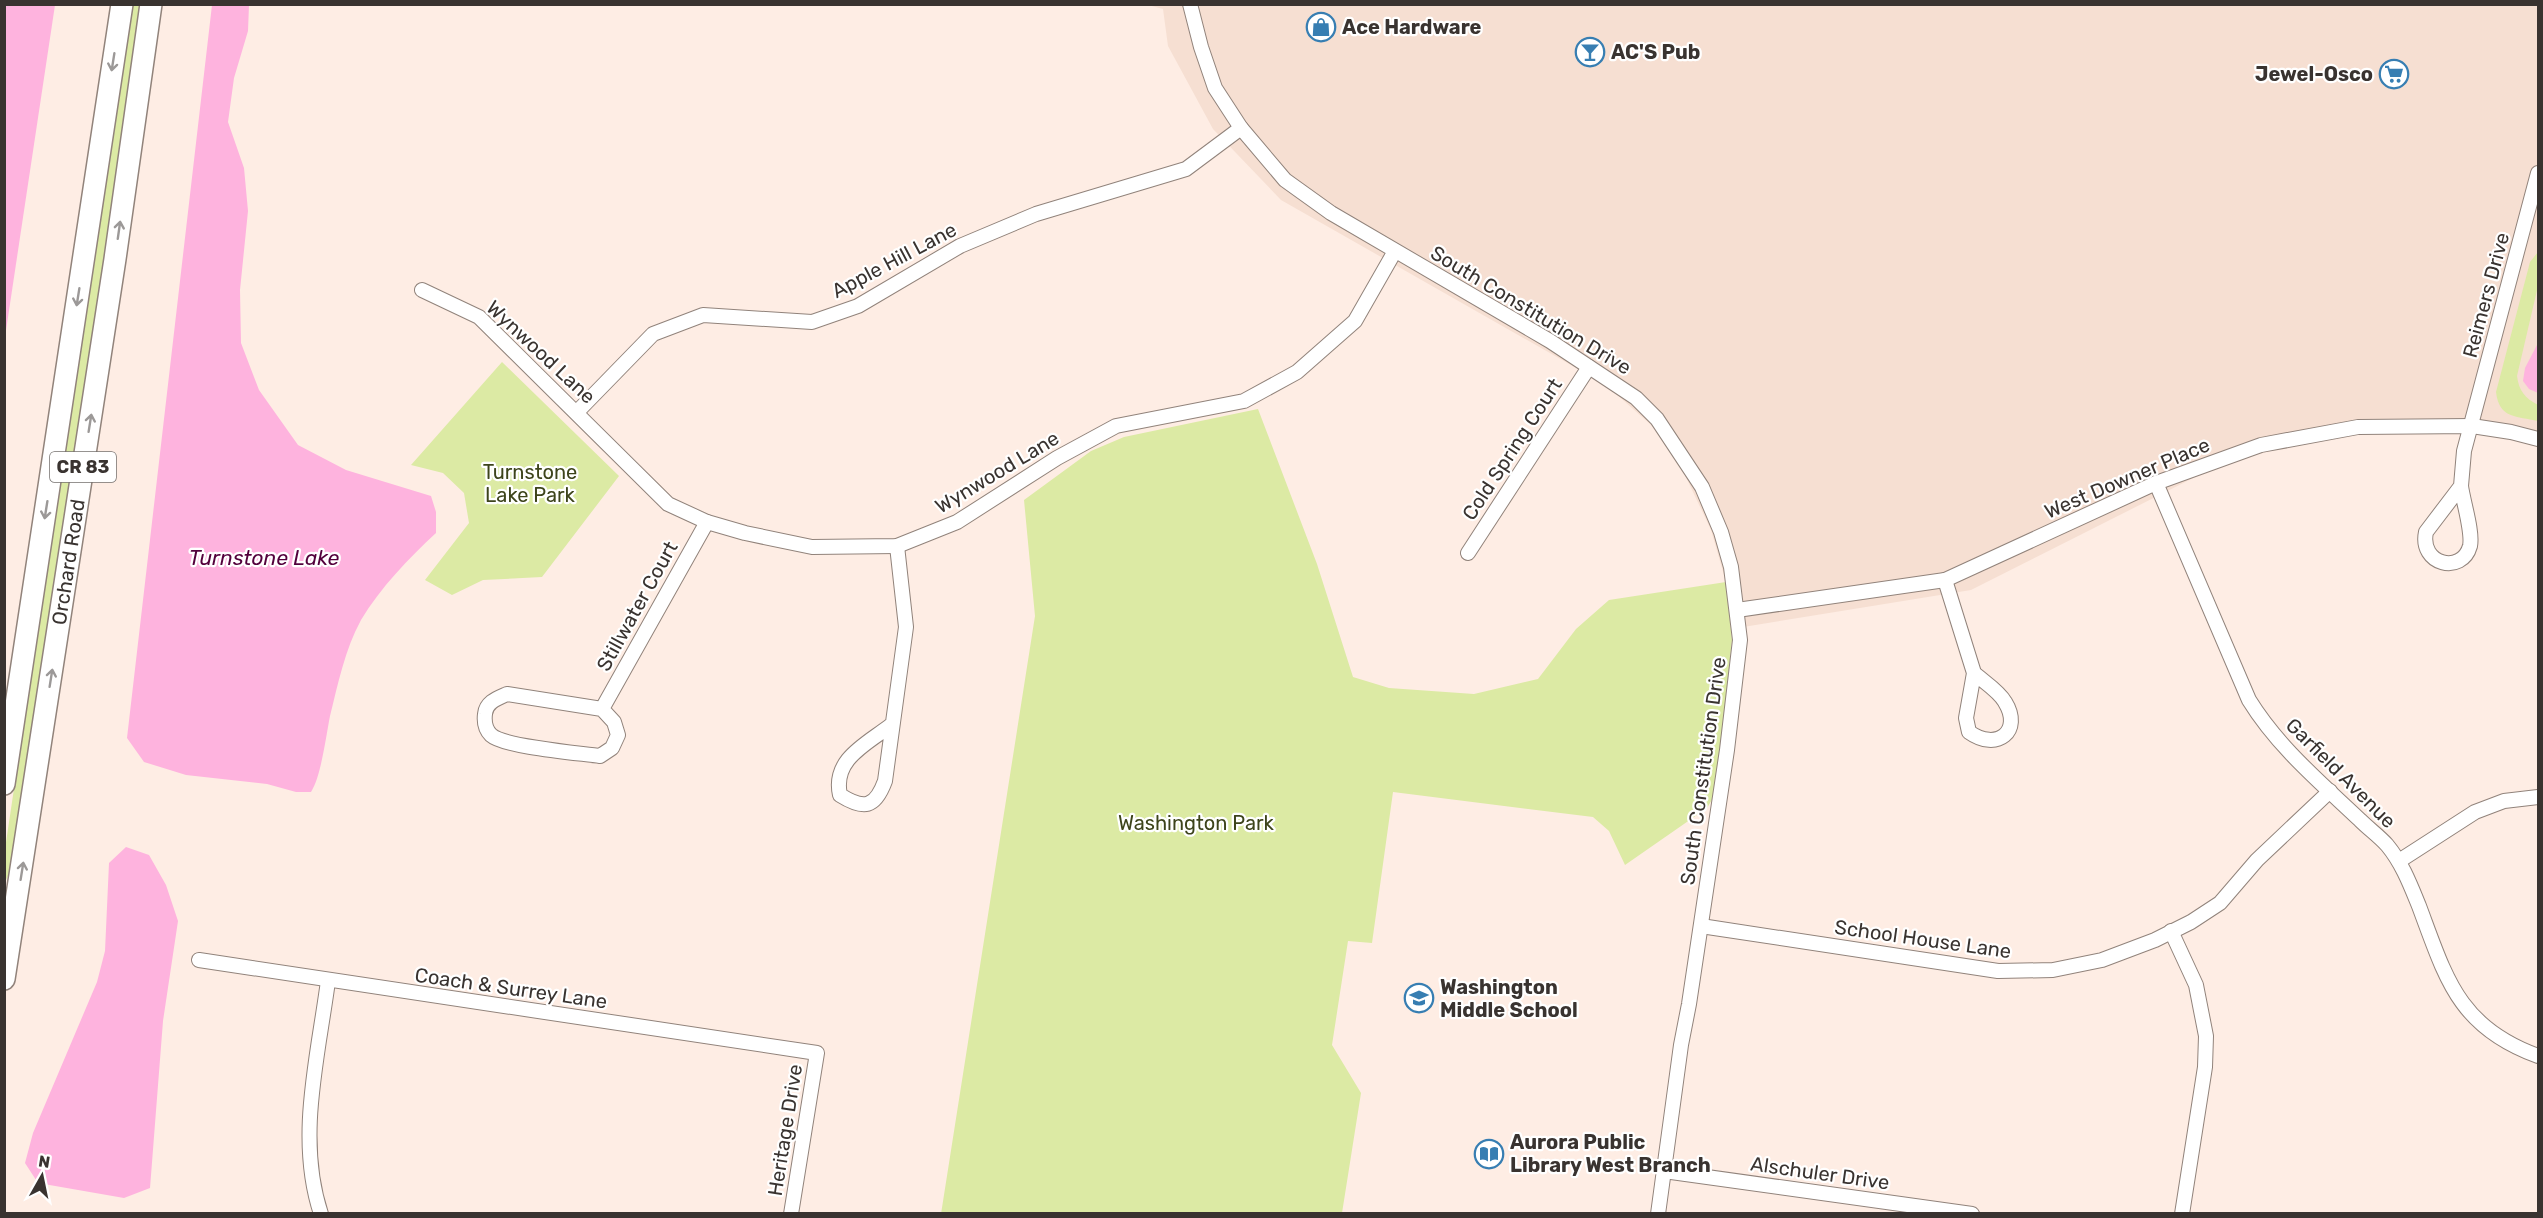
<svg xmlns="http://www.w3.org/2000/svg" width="2543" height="1218" viewBox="0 0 2543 1218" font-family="Rubik,sans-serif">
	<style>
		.built { fill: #f6dfd2 }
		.green { fill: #dceaa4 }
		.water { fill: #feb3de }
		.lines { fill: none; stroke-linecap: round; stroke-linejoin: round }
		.street-casing { stroke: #91837b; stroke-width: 16 }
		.primary-casing { stroke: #91837b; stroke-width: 24 }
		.street { stroke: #fff; stroke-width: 14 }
		.primary { stroke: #fff; stroke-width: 21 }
		.oneway { stroke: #9c9998 }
		.labels { text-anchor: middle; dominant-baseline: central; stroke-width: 4.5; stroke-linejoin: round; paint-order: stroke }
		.shield { fill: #fff; stroke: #74706e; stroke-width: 1.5 }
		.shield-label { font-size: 18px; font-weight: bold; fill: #393330 }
		.poi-label { font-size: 20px; font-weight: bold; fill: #393330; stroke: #fff; text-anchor: start }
		.street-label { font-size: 20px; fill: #393330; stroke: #fff }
		.park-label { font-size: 20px; fill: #3d441b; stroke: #fff }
		.water-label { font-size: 21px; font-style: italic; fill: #53003c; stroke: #fff }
	</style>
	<rect width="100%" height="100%" fill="#feede4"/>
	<!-- built -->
	<path class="built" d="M1148,5H2538V445L2485,430L2383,421L2221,464L1971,590L1731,629L1726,582L1711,530L1684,473L1659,432L1606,385L1281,200L1213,129L1168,46L1163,9Z"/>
	<!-- green -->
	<g class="green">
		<path d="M131,5H143L12,868L5,882V849Z"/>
		<path d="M2538,252V286L2517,376C2519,391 2525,398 2538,405V421C2517,416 2499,419 2496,392L2530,262Z"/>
		<path d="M502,362L619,476L542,577L483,580L452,595L425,580L469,523L464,493L443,473L411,465Z"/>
		<path d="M1258,409L1317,564L1353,677L1389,688L1474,694L1538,679L1576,629L1609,600L1726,582L1732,640L1716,793L1707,808L1625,865L1609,831L1593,817L1393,792L1372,943L1348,941L1332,1045L1361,1093L1342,1213L941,1214L1035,616L1024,500L1091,451L1124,437Z"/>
	</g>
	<!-- water -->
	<g class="water">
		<path d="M5,4L55,5L5,337L4,5Z"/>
		<path d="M212,5H249L248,31L234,78L228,122L244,168L248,211L240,290L241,343L259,390L298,445L346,470L431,496L436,512V533C408,559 381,587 361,620C345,649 338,684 330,716C326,736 321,777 311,792H296L267,784L186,775L144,762L127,738Z"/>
		<path d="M2538,343V393L2529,389L2523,381L2525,368Z"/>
		<path d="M126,847L149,855L166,885L178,921L163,1021L150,1188L124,1198L38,1183L25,1163L33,1133L97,982L105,951L109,863Z"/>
	</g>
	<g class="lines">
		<!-- street casing -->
		<g class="street-casing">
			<g id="street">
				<path d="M1190,4L1201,47L1215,88L1241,128L1285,180L1331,213L1550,341L1636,398L1657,419L1702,487L1721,532L1731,567L1740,640L1727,750L1689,1004L1681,1045L1658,1214"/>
				<path d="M422,290L479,317L668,504L707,522L745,533L812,547L897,546L957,522L1057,458L1116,426L1244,401L1297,372L1355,321L1395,251"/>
				<path d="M577,412L653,334L703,315L812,322L858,306L960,246L1036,214L1186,169L1241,128"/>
				<path d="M2156,483L2249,700C2278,747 2320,782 2360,820C2369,829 2379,836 2387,845C2402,863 2410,884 2419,906C2446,978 2458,1027 2538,1056"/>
				<path d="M2461,486C2463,501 2473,532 2470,546C2462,575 2419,565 2426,532L2461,486L2464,451L2538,173"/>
				<path d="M1468,553L1589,367"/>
				<path d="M1945,580L1974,673L1966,718L1969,732C1997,752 2023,731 2005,702C1999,691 1984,682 1974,673"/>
				<path d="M1737,610L1945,580L2156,483L2261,445L2358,427L2472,426L2511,432L2538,439"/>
				<path d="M602,709L614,722L618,735L612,748L600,756C579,753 504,747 491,735C485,729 484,722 485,714C486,702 498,698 507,694L602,709L707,522"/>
				<path d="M891,725C867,744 832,759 840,795C864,810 875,808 885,781L906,627L897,546"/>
				<path d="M2399,861L2475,812L2504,801L2538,797"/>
				<path d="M1701,926L1998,971L2053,970L2102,960L2155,940L2191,922L2220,903L2257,860L2330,791"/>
				<path d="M2171,931L2196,985L2206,1036L2205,1067L2182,1214"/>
				<path d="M199,960L817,1053L791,1214"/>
				<path d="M1664,1171L1972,1214"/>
				<path d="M321,1214C296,1139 318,1057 328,981"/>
			</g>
		</g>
		<!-- primary casing -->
		<g class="primary-casing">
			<g id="primary">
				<path d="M4,784L122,4"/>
				<path id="s1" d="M4,979L115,259L151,4"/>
			</g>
		</g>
		<!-- street -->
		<use href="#street" class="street"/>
		<!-- primary -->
		<use href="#primary" class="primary"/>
	</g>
	<!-- one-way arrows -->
	<defs><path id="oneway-shaft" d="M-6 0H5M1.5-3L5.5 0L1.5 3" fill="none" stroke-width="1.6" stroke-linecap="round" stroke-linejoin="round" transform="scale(1.5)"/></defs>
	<g class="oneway">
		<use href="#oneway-shaft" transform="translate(113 62) rotate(99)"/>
		<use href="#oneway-shaft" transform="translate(119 230) rotate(-82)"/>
		<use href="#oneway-shaft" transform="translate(78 297) rotate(99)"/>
		<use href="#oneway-shaft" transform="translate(90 423) rotate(-81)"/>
		<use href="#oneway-shaft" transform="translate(46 510) rotate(99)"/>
		<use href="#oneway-shaft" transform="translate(51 678) rotate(-81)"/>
		<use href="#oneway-shaft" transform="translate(22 871) rotate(-81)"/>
	</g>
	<!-- icons -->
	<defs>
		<g id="shop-ring" transform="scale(1.5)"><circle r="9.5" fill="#fff" stroke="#377eb2" stroke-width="1.5"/><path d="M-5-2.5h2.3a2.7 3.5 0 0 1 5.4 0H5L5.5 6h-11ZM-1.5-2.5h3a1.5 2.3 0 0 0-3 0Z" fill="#377eb2"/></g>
		<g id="bar-ring" transform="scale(1.5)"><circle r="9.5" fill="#fff" stroke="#377eb2" stroke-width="1.5"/><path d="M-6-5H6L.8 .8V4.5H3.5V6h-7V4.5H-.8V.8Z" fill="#377eb2"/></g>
		<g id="supermarket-ring" transform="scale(1.5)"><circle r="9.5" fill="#fff" stroke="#377eb2" stroke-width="1.5"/><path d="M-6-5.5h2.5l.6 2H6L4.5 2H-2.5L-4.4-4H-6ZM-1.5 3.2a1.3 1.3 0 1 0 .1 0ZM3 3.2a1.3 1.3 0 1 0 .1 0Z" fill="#377eb2"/></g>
		<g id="school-ring" transform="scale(1.5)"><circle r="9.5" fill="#fff" stroke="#377eb2" stroke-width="1.5"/><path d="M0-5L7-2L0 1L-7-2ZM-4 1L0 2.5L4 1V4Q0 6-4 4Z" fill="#377eb2"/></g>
		<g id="library-ring" transform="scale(1.5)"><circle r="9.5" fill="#fff" stroke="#377eb2" stroke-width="1.5"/><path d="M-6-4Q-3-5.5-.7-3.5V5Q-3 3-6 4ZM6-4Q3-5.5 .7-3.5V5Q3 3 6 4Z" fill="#377eb2"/></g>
	</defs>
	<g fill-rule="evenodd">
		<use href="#shop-ring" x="1321" y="27"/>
		<use href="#bar-ring" x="1590" y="52"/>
		<use href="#supermarket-ring" x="2394" y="74"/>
		<use href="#school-ring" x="1419" y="998"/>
		<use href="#library-ring" x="1489" y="1154"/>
	</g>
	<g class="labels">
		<!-- shield labels -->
		<rect class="shield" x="50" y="452" width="66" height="30" rx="4.5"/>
		<g class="shield-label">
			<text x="83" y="467">CR 83</text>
		</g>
		<!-- poi labels -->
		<g class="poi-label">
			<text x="1342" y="27">Ace Hardware</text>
			<text x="1611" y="52">AC'S Pub</text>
			<text x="2373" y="74" text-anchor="end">Jewel-Osco</text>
			<text x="1440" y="987">Washington<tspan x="1440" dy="23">Middle School</tspan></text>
			<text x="1510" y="1142">Aurora Public<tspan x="1510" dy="23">Library West Branch</tspan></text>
		</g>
		<!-- street labels -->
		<g class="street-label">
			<text transform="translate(894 260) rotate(-28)">Apple Hill Lane</text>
			<text transform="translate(2486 295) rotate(-75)">Reimers Drive</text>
			<text transform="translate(1531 310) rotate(31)">South Constitution Drive</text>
			<text transform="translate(541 352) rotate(43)">Wynwood Lane</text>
			<text transform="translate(1512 449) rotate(-57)">Cold Spring Court</text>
			<text transform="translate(997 472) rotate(-31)">Wynwood Lane</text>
			<text transform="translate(2127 478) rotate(-23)">West Downer Place</text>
			<text stroke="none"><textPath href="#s1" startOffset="422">Orchard Road</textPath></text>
			<text transform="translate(637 606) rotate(-61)">Stillwater Court</text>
			<text transform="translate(1703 771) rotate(-82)">South Constitution Drive</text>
			<text transform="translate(2341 773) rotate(45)">Garfield Avenue</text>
			<text transform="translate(1923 939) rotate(8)">School House Lane</text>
			<text transform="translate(511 988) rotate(8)">Coach &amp; Surrey Lane</text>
			<text transform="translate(785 1130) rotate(-81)">Heritage Drive</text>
			<text transform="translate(1820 1173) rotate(8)">Alschuler Drive</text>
		</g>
		<!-- park labels -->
		<g class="park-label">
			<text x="530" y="472">Turnstone<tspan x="530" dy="23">Lake Park</tspan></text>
			<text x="1196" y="823">Washington Park</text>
		</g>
		<!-- water labels -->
		<g class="water-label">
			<text x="264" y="557">Turnstone Lake</text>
		</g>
	</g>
	<!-- border -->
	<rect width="2543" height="1218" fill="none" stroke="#393330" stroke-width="12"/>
	<!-- north arrow -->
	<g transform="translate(42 1176) rotate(9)" stroke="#ffffff" stroke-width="4.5" paint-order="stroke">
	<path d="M0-4.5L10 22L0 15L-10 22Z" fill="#393330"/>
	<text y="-9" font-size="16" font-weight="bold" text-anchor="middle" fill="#393330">N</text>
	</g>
</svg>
